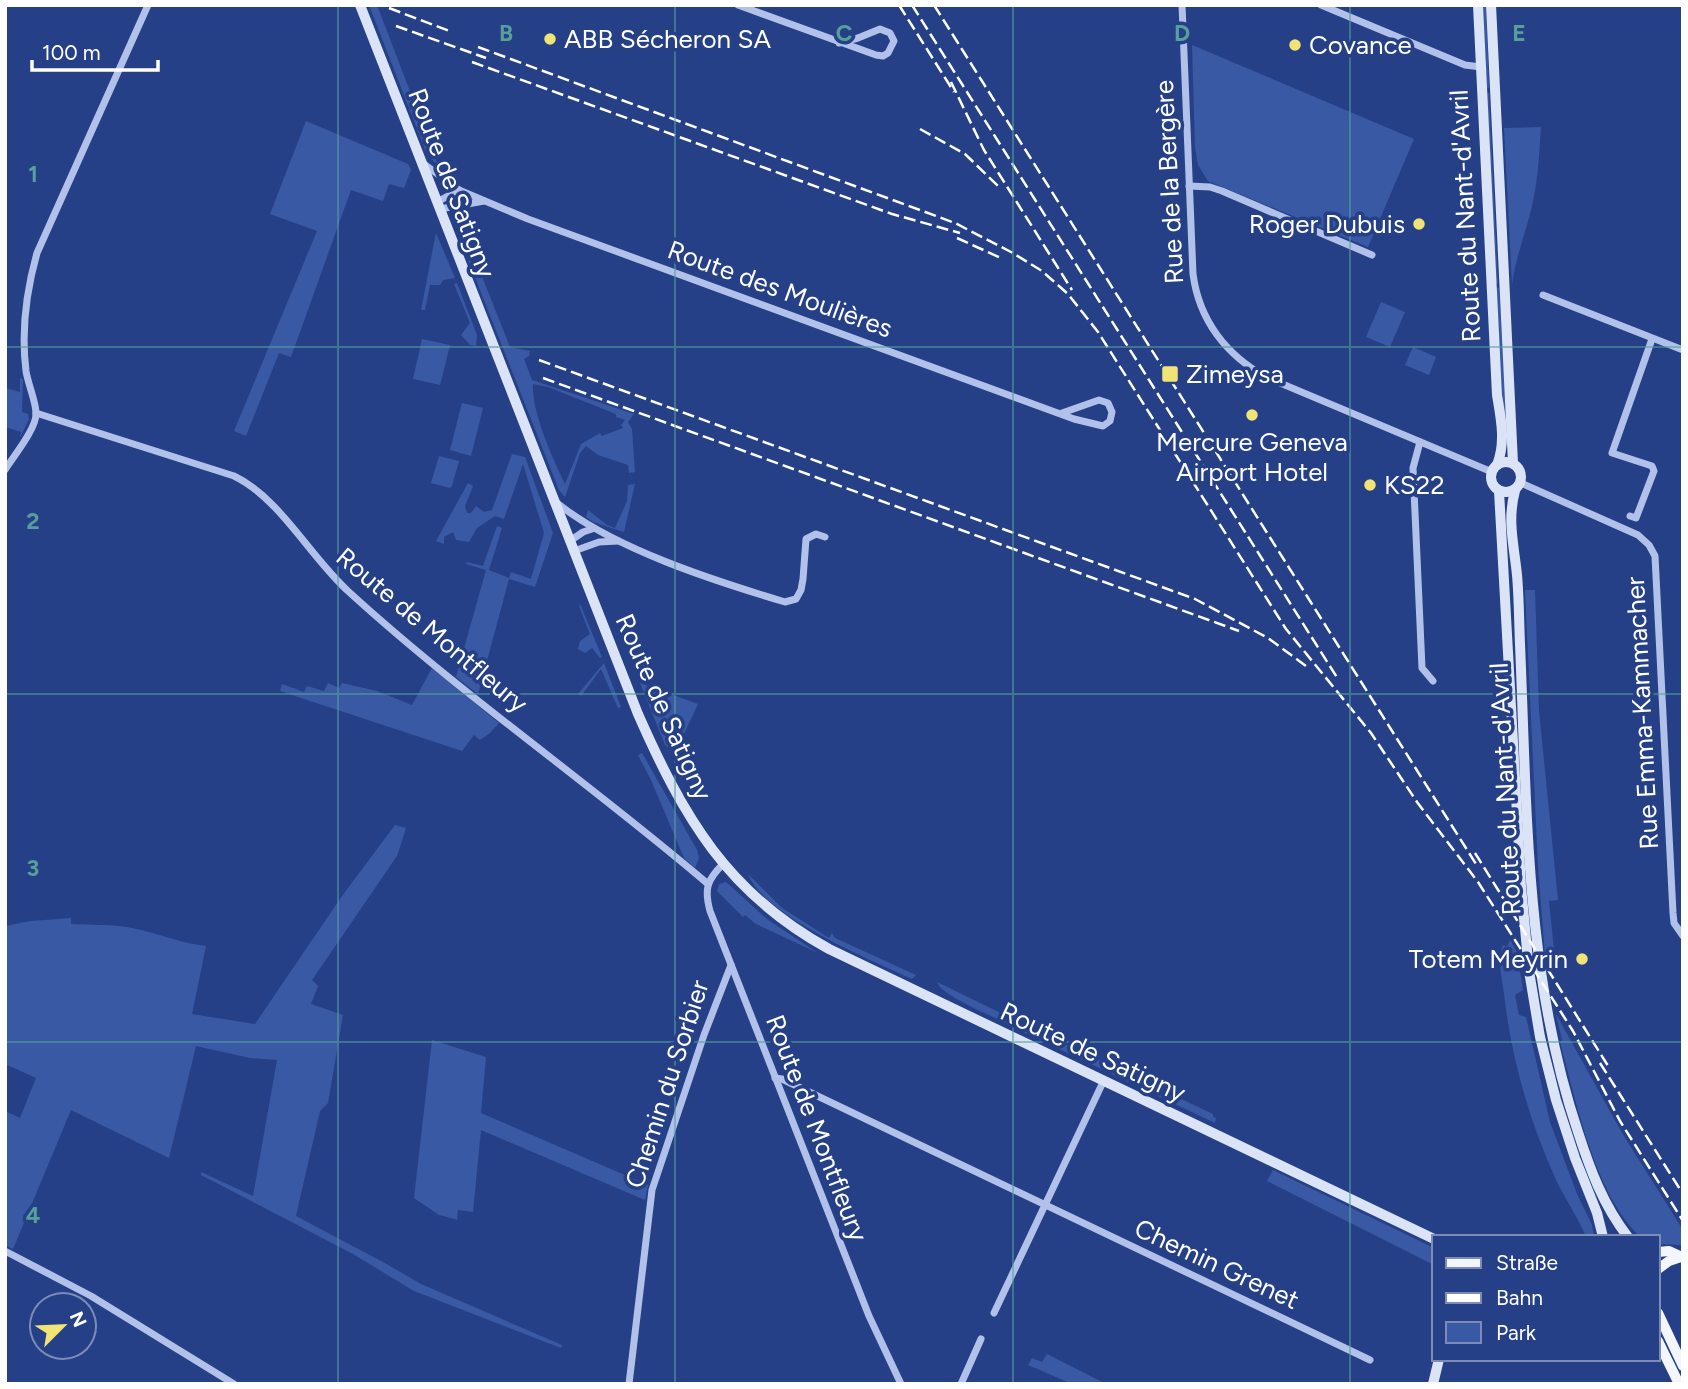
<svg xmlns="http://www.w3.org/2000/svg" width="1688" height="1389" viewBox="0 0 1688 1389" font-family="Figtree,sans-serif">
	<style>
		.green { fill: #3a59a4; fill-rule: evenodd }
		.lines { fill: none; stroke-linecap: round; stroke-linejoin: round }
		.street { stroke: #b1c1e9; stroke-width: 7 }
		.secondary { stroke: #dbe3f7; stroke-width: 10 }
		.primary { stroke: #f4f6fe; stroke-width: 10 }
		.rail { stroke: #fff; stroke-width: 2.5; stroke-dasharray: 12 5; stroke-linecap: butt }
		.grid { fill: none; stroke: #579f9a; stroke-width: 2; stroke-opacity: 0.55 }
		.poi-dot { fill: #f2e375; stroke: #254087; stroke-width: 2.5 }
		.labels { text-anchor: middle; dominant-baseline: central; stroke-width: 7; stroke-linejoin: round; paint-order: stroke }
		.poi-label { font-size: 26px; fill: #fff; stroke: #254087; text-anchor: start }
		.street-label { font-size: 26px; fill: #fff; stroke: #254087 }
		.grid-label { font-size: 23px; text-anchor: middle; font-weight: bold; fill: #579f9a; stroke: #254087; stroke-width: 7; stroke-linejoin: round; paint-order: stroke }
	</style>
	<rect width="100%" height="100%" fill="#254087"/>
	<!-- green -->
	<g class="green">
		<path d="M369,5H377L440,170L425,149Z"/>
		<path d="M1483,5H1486L1489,88H1487Z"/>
		<path d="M1192,45L1414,139L1368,247L1208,181L1198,165L1195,147Z"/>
		<path d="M1487,93H1489L1498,284L1496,283Z"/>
		<path d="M306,121L408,164L411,170L404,188L389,184L383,201L351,190L291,357L279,353L246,436L234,431L317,231L270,214Z"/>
		<path d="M1541,127C1539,155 1538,183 1531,210C1525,235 1515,259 1512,285L1504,128Z"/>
		<path d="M458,216L510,347L530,351L529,356L524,359L532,380L634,414L628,422L632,429L635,472L629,473L628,465L598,455L586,446L580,453L565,497L559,490L461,242L456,224ZM533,384L548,387L616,414V417L625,420L621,425L623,428L602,436L600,433L581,444L565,484C553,460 531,410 533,384Z"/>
		<path d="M436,233L455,278L443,280L440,285H430L425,310H421Z"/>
		<path d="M457,283L477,335L476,346L470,345L461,335L470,323L454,284Z"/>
		<path d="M1496,287L1499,288L1508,440H1505Z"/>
		<path d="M1381,302L1405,312L1390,347L1366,337Z"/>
		<path d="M422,339L450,345L440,385L413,379Z"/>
		<path d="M1413,347L1436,357L1429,375L1405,365Z"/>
		<path d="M20,378L23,379L22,412L28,414L29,419L20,438L21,432L5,427V388L20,392Z"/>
		<path d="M462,403L483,408L471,456L450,450Z"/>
		<path d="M512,454L525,457L553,533L535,587L509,579L478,694L456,677L486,570L466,564L467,562L483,566L497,526L502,528L489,570L509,578L511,572L531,579L544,533L523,464L504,519L495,516L477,528L469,542L456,540L453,532L444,537V544L436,541L468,483L473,486L465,506L467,513H471L476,506L484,512L492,510Z"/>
		<path d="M439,456L459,461L452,486L450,488L431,483Z"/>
		<path d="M635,484L624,532L593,522L586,517L588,510L607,525L615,528L627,501L628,485Z"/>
		<path d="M1525,590H1535L1539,711L1558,900L1549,901L1555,960L1560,970L1554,971L1545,956L1538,866Z"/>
		<path d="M580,604L602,657L600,658L592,648L585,653L578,649L580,641L590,634L579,606Z"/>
		<path d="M604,663L621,707L618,708L601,669L581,696L578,694Z"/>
		<path d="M432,668L499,723L490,733L480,740L474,735L462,751L280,691L282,684L304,692L307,686L324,691L328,683L339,688L342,683L377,691L412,705Z"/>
		<path d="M640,683L698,704L675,753L665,745Z"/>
		<path d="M642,753L697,850L699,858L695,868L684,858L651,780L638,755Z"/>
		<path d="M395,825L406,828L397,856L312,980L318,986L311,1004L343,1015L328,1103L320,1111L296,1216L383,1262L421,1284L562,1345L561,1348L414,1291L353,1254L201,1175V1172L253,1196L277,1060L250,1058L196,1046L169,1158L71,1110L13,1249L5,1245V1111L20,1118L36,1078L5,1064V926L31,921L71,918V924C91,925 112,924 132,928C157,933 180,943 206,946L192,1014L255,1024L342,896Z"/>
		<path d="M748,874L782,908L829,938L832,933L835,938L916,975L912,979C871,960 764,916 748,874Z"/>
		<path d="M726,882L768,920L818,953L756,924L745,915L743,917L717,891L719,884Z"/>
		<path d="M1510,940L1517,952L1523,990L1515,995L1519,1015L1526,1017L1550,1122L1577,1194L1592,1225L1594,1237H1586C1578,1217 1565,1199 1556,1180C1529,1120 1511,1058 1504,993C1502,979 1497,959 1503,945L1507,947Z"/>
		<path d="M937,982L1013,1019L1010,1025C995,1017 941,996 937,982Z"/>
		<path d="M1556,1014L1622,1133L1683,1230V1245L1658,1244V1237H1641C1596,1198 1575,1098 1560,1042L1562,1040Z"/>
		<path d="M1022,1024L1213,1114V1117L1216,1118L1215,1123L1019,1030Z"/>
		<path d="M432,1040L486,1057L481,1113L648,1185L645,1200L481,1130L473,1212L458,1210L457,1220L455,1219L439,1215L414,1198Z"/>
		<path d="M1273,1170L1434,1248V1265L1267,1181Z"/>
		<path d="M1047,1354L1106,1384H1072L1028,1365L1032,1358L1042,1362Z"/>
	</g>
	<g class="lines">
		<!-- street -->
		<g class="street">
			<path d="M738,5L876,55L883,56L888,53L894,41L890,33L880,29L858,38L839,43"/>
			<path d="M1182,5L1193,274C1199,320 1226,355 1266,377L1492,472"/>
			<path d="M1321,5L1465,65L1481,67"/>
			<path d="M424,164L459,190L528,219L1074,419L1103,426L1110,421L1112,412L1108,403L1099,400L1062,413"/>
			<path d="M1189,186L1210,187L1222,191L1372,255"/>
			<path d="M437,202L459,190"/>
			<path d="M440,209L484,201"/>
			<path d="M1543,295L1683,350"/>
			<path d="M36,413L234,476C280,498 310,557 349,592C463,696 591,784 708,884"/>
			<path d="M1420,442L1413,468L1422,668L1433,681"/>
			<path d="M5,470C13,457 37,428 36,413C36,402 28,384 26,371C21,331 26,292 37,253L148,5"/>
			<path d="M1521,483L1638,535L1649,545L1655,556L1673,913L1674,923L1683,936"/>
			<path d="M557,503C614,549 715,581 785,602L796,599L801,590L803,579L806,539L816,534L825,537"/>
			<path d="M1630,516L1636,518L1654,471L1652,466L1612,453L1652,339"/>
			<path d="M570,541L583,532L592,529"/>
			<path d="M574,551L599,542L618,541"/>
			<path d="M723,864C707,880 704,889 710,911L869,1316L901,1384"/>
			<path d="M775,1078L782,1079L1370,1360"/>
			<path d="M5,1251L91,1296L234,1384"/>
			<path d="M994,1313L1104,1080"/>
			<path d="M629,1384L652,1190L704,1035L731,965"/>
			<path d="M961,1384L981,1339"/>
		</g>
		<!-- secondary -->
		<g class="secondary">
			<path d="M360,5L638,714C684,818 727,893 829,949L1434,1239"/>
			<path d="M1478,5L1497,395C1501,419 1506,442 1497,465"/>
			<path d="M1491,5L1513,463"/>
			<circle cx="1506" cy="477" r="15"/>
			<path d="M1499,491L1521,886L1529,971L1540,1037L1556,1100L1575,1158L1597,1213L1603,1237"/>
			<path d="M1515,491C1507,520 1514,545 1517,575C1519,597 1519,621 1520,644C1527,807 1525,975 1578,1132C1590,1169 1603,1205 1628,1237"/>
			<path d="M1433,1384L1439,1359"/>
		</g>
		<!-- primary -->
		<g class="primary">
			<path d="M1658,1252L1669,1251L1682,1257"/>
			<path d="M1658,1269L1669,1261L1681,1257"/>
			<path d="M1658,1313L1683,1366"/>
			<path d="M1658,1341L1679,1384"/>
		</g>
		<!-- rail -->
		<g class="rail">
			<path d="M899,5L954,92"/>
			<path d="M912,5L1338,679"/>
			<path d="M934,5L1476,864"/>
			<path d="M389,8L452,32"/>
			<path d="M396,26L486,58"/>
			<path d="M478,47L955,223L1011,252L1042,271L1068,294L1098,332L1286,629L1371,733L1417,802L1478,882L1573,1031L1620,1121L1683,1221"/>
			<path d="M472,62L892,214L960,233"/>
			<path d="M951,82L984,150L1072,290"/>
			<path d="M920,129L965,154L998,186"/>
			<path d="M957,238L1001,258"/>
			<path d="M539,360L1195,599L1268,638L1306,666"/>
			<path d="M543,378L1239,631"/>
			<path d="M1475,853L1610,1069"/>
			<path d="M1600,1063L1683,1194"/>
		</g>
	</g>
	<!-- grid -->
	<path class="grid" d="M338,5V1384M675,5V1384M1013,5V1384M1350,5V1384M5,347H1683M5,694H1683M5,1042H1683"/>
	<!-- markers -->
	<g class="poi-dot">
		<circle cx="550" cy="39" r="7"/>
		<circle cx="1295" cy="45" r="7"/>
		<circle cx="1419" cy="224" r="7"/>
		<rect x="1161" y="365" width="18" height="18" rx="3.5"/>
		<circle cx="1252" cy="415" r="7"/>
		<circle cx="1370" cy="485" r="7"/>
		<circle cx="1582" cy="959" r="7"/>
	</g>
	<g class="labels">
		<!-- poi labels -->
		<g class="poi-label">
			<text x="564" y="39">ABB Sécheron SA</text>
			<text x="1309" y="45">Covance</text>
			<text x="1405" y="224" text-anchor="end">Roger Dubuis</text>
			<text x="1186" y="374">Zimeysa</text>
			<text x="1252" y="442" text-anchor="middle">Mercure Geneva<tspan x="1252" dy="30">Airport Hotel</tspan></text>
			<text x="1384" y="485">KS22</text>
			<text x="1568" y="959" text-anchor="end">Totem Meyrin</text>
		</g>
		<!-- street labels -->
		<g class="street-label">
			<text transform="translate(1169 182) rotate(-93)">Rue de la Bergère</text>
			<text transform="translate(452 183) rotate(69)">Route de Satigny</text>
			<text transform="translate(1465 216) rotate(-93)">Route du Nant-d'Avril</text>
			<text transform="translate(780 289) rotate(20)">Route des Moulières</text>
			<text transform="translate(432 630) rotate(40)">Route de Montfleury</text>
			<text transform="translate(664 707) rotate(66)">Route de Satigny</text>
			<text transform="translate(1642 713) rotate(-93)">Rue Emma-Kammacher</text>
			<text transform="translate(1505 789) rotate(-93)">Route du Nant-d'Avril</text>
			<text transform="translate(1093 1052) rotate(25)">Route de Satigny</text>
			<text transform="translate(667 1084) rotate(-72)">Chemin du Sorbier</text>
			<text transform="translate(817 1128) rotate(69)">Route de Montfleury</text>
			<text transform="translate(1217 1264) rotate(25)">Chemin Grenet</text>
		</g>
	</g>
	<g class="grid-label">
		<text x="506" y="41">B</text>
		<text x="844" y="41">C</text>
		<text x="1182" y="41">D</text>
		<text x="1519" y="41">E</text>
		<text x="33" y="182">1</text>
		<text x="33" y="529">2</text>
		<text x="33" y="876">3</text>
		<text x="33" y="1223">4</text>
	</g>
	<!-- border -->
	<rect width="1688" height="1389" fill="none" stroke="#ffffff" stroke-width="14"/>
	<!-- legend -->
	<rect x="1432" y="1235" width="228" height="126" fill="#254087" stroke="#7c8cb7" stroke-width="2"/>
	<rect x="1446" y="1258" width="35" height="10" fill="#f4f6fe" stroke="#7c8cb7" stroke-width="2"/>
	<text x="1496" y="1270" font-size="21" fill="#ffffff">Straße</text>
	<rect x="1446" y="1293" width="35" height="10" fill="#ffffff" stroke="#7c8cb7" stroke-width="2"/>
	<text x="1496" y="1305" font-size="21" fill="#ffffff">Bahn</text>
	<rect x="1446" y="1322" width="35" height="21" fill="#3a59a4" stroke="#7c8cb7" stroke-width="2"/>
	<text x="1496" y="1340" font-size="21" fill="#ffffff">Park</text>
	<!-- north arrow -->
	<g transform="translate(63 1326) rotate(66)"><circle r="33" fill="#254087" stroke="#7c8cb7" stroke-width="2"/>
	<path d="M0-5L12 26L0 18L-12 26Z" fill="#f2e375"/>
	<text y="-10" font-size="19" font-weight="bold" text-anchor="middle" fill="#ffffff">N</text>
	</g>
	<!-- scale -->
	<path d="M32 60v10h126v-10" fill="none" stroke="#ffffff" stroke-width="3.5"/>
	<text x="42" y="60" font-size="21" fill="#ffffff" stroke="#254087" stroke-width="5" paint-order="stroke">100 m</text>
</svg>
